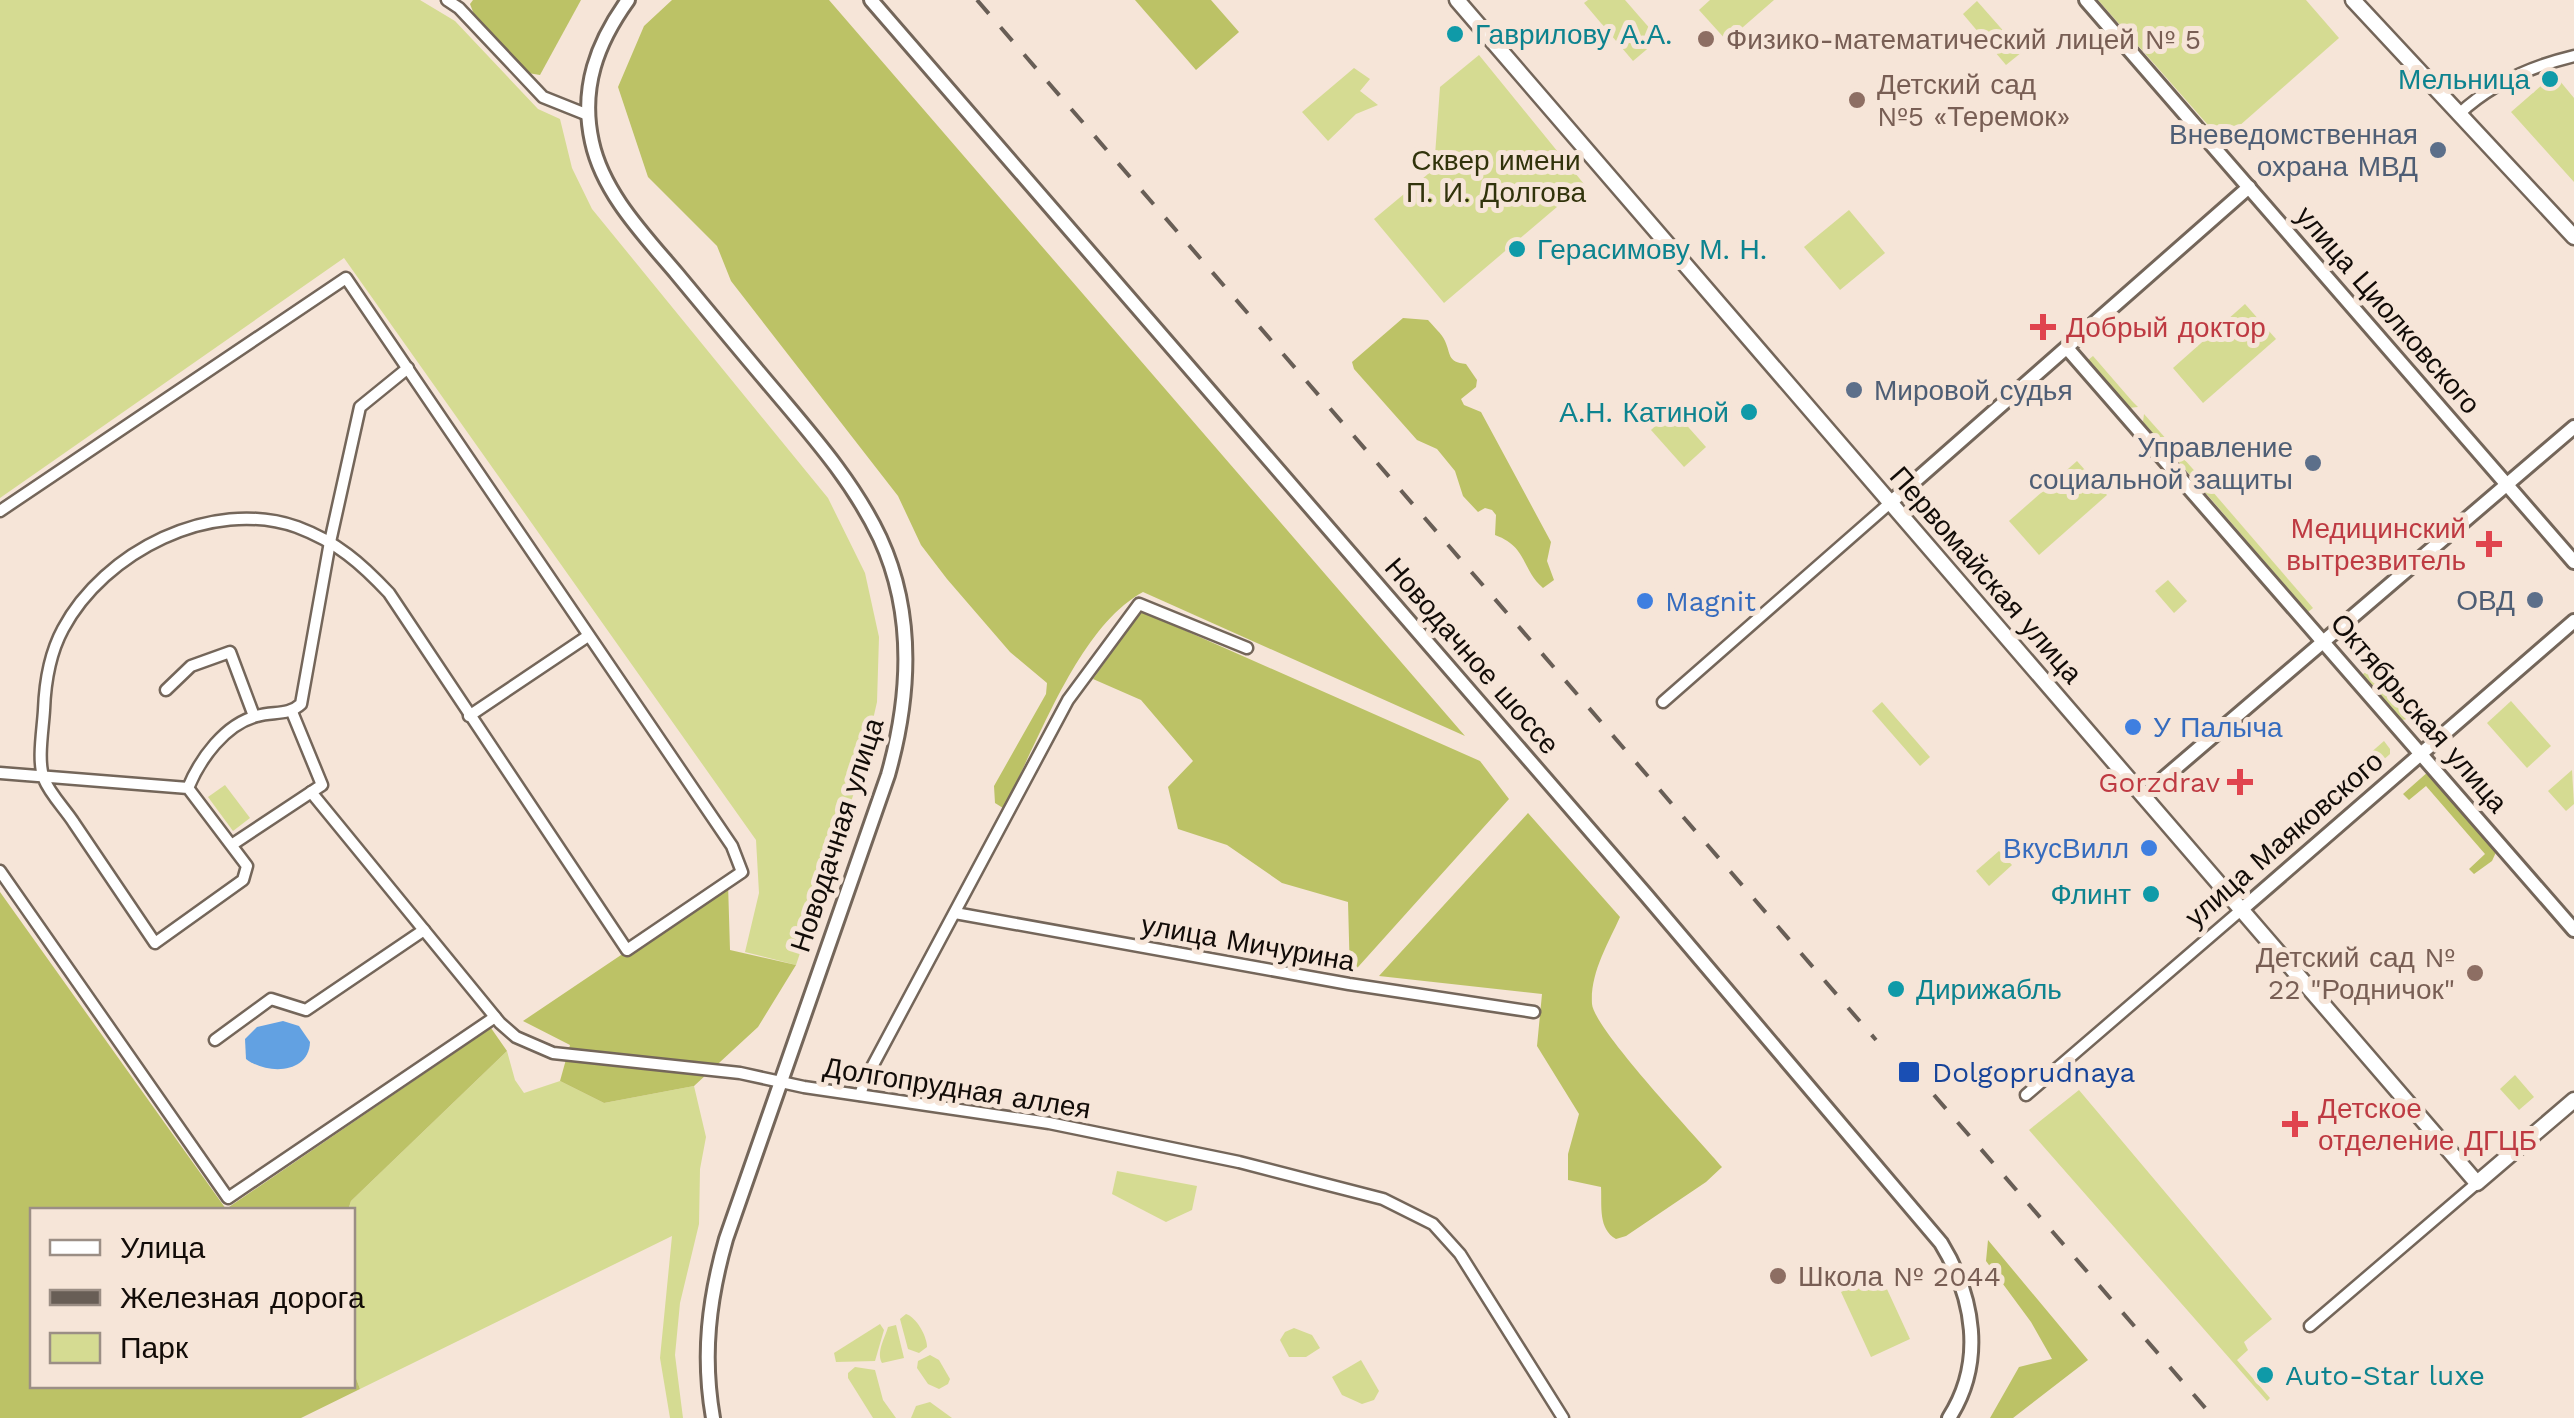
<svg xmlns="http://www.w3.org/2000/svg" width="2574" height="1418" viewBox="0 0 2574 1418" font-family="'Work Sans',sans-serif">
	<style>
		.green { fill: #d5db92 }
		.forest { fill: #bcc266 }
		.water { fill: #62a1e2 }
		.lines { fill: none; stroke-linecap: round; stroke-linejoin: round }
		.minor-casing { stroke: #74665a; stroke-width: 15 }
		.tertiary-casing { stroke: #74665a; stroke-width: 18 }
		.secondary-casing { stroke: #74665a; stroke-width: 19 }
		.minor { stroke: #fff; stroke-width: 10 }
		.tertiary { stroke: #fff; stroke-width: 12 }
		.secondary { stroke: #fff; stroke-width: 14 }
		.rail { stroke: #685e56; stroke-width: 4; stroke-dasharray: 18 18; stroke-linecap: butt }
		.culture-dot { fill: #0f9aa8; stroke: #f6e5d8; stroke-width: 4 }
		.education-dot { fill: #8d6e63; stroke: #f6e5d8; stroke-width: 4 }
		.service-dot { fill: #5c6f8a; stroke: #f6e5d8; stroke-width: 4 }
		.health-dot { fill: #e0444e; stroke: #f6e5d8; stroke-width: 4 }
		.shop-dot { fill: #3f7fe0; stroke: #f6e5d8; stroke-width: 4 }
		.transit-dot { fill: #1a4fb4; stroke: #f6e5d8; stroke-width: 4 }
		.labels { text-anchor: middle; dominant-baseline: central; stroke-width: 10; stroke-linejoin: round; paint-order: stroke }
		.culture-label { font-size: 28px; fill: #0d838f; stroke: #f6e5d8; text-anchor: start }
		.education-label { font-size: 28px; fill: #785e54; stroke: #f6e5d8; text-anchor: start }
		.service-label { font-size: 28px; fill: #4e5e75; stroke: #f6e5d8; text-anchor: end }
		.park-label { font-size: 28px; fill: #31330b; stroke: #f6e5d8 }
		.street-label { font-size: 28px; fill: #120c08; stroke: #f6e5d8 }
		.health-label { font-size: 28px; fill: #be3a42; stroke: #f6e5d8; text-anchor: start }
		.shop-label { font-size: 28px; fill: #366cbe; stroke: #f6e5d8; text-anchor: start }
		.transit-label { font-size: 28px; fill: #164399; stroke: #f6e5d8; text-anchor: start }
	</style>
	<rect width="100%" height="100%" fill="#f6e5d8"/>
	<!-- green -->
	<g class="green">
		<path d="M0,0H420L455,21L538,109L560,119L572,168L592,209L828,498L865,573L879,637L877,702L861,772L796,965L745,952L759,893L756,840L344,258L0,498Z"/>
		<path d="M1588,0H1625L1659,39L1633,61L1584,3Z"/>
		<path d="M1710,0H1774L1727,41L1699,10Z"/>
		<path d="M2098,0H2306L2339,38L2222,141Z"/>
		<path d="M1977,1L2022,52L2006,65L1963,14Z"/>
		<path d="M1479,55L1584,184L1444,303L1374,219L1434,169L1440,87Z"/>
		<path d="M1354,68L1370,79L1360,91L1378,105L1356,114L1328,141L1302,112Z"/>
		<path d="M2550,69L2574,98V182L2511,112L2542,85L2541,74Z"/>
		<path d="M1849,210L1885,253L1840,290L1804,247Z"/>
		<path d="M2245,304L2276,339L2203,403L2173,368Z"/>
		<path d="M2093,356L2132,401L2138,407L2128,408L2088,360Z"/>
		<path d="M1673,410L1706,447L1684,467L1651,430Z"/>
		<path d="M2144,414L2200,477L2191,476L2143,422Z"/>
		<path d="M2077,461L2107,495L2039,555L2009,521Z"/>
		<path d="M2206,484L2313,608L2308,612L2204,491Z"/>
		<path d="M2168,580L2187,601L2174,613L2155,591Z"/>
		<path d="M2368,670L2410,719L2401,720L2362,675Z"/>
		<path d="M2511,701L2551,746L2527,768L2487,723Z"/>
		<path d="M1882,702L1930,757L1920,766L1872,711Z"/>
		<path d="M2384,741L2390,749V754L2322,814L2312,804Z"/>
		<path d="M2572,770L2574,804L2566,811L2548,791Z"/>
		<path d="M225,785L250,818L233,831L208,797Z"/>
		<path d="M1999,851L2012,865L1989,886L1976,871Z"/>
		<path d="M507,1051L515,1080L524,1093L560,1081L604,1103L694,1086L706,1137L700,1169L699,1224L680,1303L675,1355L683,1418H670L660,1358L672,1236L360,1389L353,1370L352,1210H348L351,1201Z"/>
		<path d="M2515,1075L2534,1097L2519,1110L2500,1089Z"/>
		<path d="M2079,1090L2272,1319L2244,1342L2248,1350L2237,1360L2270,1398L2267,1401L2029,1130Z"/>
		<path d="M1117,1171L1197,1186L1192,1210L1166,1222L1112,1194Z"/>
		<path d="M1880,1274L1910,1339L1871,1357L1841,1292Z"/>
		<path d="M906,1314C916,1317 927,1336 927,1347L919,1353L908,1349L900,1319Z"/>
		<path d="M880,1324L884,1330L875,1361L836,1362L834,1353Z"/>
		<path d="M896,1325L904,1358L882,1363C876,1352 885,1338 888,1327Z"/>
		<path d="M1294,1328L1312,1335L1320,1348L1306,1357H1289L1280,1340L1285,1332Z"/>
		<path d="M930,1355L939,1360L950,1379L948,1384L939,1389L928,1384L917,1368L918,1361Z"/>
		<path d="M1361,1360L1379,1391L1374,1400L1362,1404L1342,1395L1332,1377Z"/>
		<path d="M855,1367L875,1370L883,1400L896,1418H873L848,1378V1373Z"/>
		<path d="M930,1402L952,1418H911L916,1406Z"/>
	</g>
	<!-- forest -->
	<g class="forest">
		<path d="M473,0H581L540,75L528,73L475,17L470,4Z"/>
		<path d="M672,0H829L1465,736L1143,592C1077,628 1039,743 1003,808L995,803L994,786L1046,694L1047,683L1010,652L947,579L921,545L898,496L731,281L717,246L648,177L618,87L644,26Z"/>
		<path d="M1135,0H1211L1239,32L1196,70Z"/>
		<path d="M1403,318L1428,320C1433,326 1442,334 1445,341C1451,354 1447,362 1466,364L1477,380L1476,387L1461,399L1464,405L1481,412L1551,542L1547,561L1554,580L1543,588C1521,569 1528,547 1495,535L1496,515L1492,510L1485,508L1478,512L1463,496L1455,471L1437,449L1417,440L1354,369L1352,362Z"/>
		<path d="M1141,611L1480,761L1509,799L1350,976L1348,902L1282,883L1227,845L1178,829L1168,787L1193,761L1141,700L1093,679Z"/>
		<path d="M2429,771L2497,850L2492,861L2474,874L2469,869L2485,854L2426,786L2409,800L2403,794Z"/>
		<path d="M1528,813L1620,917C1608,944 1590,973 1592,1004C1594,1029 1700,1141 1722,1167L1706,1182L1626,1236L1616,1239C1598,1229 1602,1206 1601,1187L1568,1180V1154L1579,1114L1537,1046L1542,994L1379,976Z"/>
		<path d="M728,883L730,950L796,965L758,1027L694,1086L604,1103L560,1081L570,1045L523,1021Z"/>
		<path d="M0,892L226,1209L491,1028L507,1051L351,1201L348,1210H32V1386H352L353,1370L360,1389L301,1418H0Z"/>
		<path d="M1988,1240L2088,1360L2013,1418H1990L2019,1367L2052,1359L2031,1322L1986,1261Z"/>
	</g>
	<!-- water -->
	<path class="water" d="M283,1021L299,1026L310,1042C309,1074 267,1075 246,1059L245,1039L257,1027Z"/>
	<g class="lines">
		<!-- minor casing -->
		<g class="minor-casing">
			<g id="minor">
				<path d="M447,0L459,8L543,97L588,115"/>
				<path d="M2459,114C2491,84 2532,66 2574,56"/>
				<path d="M0,511L346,278L732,846L742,872L627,950L389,593C361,563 337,542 297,527C211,497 104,552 63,629C50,653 45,683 44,710C43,729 37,761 44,779C50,794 65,809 74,823C101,863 128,903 155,943L243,880L247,866L188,788L0,773"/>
				<path d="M166,690L191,666L230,652L254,716"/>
				<path d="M1663,702L1890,503"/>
				<path d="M469,716L588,636"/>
				<path d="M188,788C200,759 225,724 257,716C273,711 288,716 301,704L330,542L360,407L408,368"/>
				<path d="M311,792L500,1023L516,1037L553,1053L740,1073L804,1087L1049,1123L1239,1162L1383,1199L1433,1224L1460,1254L1563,1418"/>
				<path d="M233,844L322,785L292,712"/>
				<path d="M0,871L228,1198L495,1017"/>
				<path d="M955,913L1349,984L1534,1012"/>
				<path d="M215,1040L271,999L306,1010L424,930"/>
				<path d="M860,1095L865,1080L1068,700L1139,604L1247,648"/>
				<path d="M2026,1095L2241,910"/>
				<path d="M2310,1326L2477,1183"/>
			</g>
		</g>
		<!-- tertiary casing -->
		<g class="tertiary-casing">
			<g id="tertiary">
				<path d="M628,0C597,43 580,88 592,142C603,193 644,235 677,274C711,315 745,356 779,396C817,441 855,485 880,538C915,614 910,697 888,775L726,1239C709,1299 702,1355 713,1418"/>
				<path d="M871,0L1646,895L1941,1243C1974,1297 1985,1362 1949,1418"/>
				<path d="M2086,0L2574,562"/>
				<path d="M2067,348L2574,930"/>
				<path d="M1890,503L2249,187"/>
				<path d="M2143,796L2574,427"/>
				<path d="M2241,910L2574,621"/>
			</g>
		</g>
		<!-- secondary casing -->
		<g class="secondary-casing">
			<g id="secondary">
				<path d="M1457,0L2477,1183L2574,1100"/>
				<path d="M2353,0L2574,237"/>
			</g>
		</g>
		<!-- minor -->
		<use href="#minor" class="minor"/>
		<!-- tertiary -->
		<use href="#tertiary" class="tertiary"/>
		<!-- secondary -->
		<use href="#secondary" class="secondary"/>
		<!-- rail -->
		<g class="rail">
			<path d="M977,0L1876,1040"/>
			<path d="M1934,1095L2214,1418"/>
		</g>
	</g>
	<!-- markers -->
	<g class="culture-dot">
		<circle cx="1455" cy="34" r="10"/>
		<circle cx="2550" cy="79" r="10"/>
		<circle cx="1517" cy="249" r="10"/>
		<circle cx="1749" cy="412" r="10"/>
		<circle cx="2151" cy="894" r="10"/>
		<circle cx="1896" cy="989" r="10"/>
		<circle cx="2265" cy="1375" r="10"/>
	</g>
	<g class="education-dot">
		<circle cx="1706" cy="39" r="10"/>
		<circle cx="1857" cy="100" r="10"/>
		<circle cx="2475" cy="973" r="10"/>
		<circle cx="1778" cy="1276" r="10"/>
	</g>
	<g class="service-dot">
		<circle cx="2438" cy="150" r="10"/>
		<circle cx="1854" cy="390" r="10"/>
		<circle cx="2313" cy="463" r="10"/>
		<circle cx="2535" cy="600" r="10"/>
	</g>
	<g class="health-dot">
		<path d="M2038 312h10v10h10v10h-10v10h-10v-10h-10v-10h10z"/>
		<path d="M2484 529h10v10h10v10h-10v10h-10v-10h-10v-10h10z"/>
		<path d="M2235 767h10v10h10v10h-10v10h-10v-10h-10v-10h10z"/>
		<path d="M2290 1109h10v10h10v10h-10v10h-10v-10h-10v-10h10z"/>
	</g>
	<g class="shop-dot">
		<circle cx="1645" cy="601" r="10"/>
		<circle cx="2133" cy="727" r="10"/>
		<circle cx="2149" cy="848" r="10"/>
	</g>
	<rect class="transit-dot" x="1897" y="1060" width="24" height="24" rx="5"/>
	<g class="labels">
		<!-- culture labels -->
		<g class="culture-label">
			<text x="1475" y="34">Гаврилову А.А.</text>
			<text x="2530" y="79" text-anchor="end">Мельница</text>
			<text x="1537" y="249">Герасимову М. Н.</text>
			<text x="1729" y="412" text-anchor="end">А.Н. Катиной</text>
			<text x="2131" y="894" text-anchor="end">Флинт</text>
			<text x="1916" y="989">Дирижабль</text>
			<text x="2285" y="1375">Auto-Star luxe</text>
		</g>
		<!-- education labels -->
		<g class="education-label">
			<text x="1726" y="39">Физико-математический лицей № 5</text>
			<text x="1877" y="84">Детский сад<tspan x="1877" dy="32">№5 «Теремок»</tspan></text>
			<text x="2455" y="957" text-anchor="end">Детский сад №<tspan x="2455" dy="32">22 "Родничок"</tspan></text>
			<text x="1798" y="1276">Школа № 2044</text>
		</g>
		<!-- service labels -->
		<g class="service-label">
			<text x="2418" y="134">Вневедомственная<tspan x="2418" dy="32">охрана МВД</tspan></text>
			<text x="1874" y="390" text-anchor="start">Мировой судья</text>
			<text x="2293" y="447">Управление<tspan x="2293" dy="32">социальной защиты</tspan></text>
			<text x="2515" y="600">ОВД</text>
		</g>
		<!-- park labels -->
		<g class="park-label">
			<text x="1496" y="160">Сквер имени<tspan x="1496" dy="32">П. И. Долгова</tspan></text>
		</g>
		<!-- street labels -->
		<g class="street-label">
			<text transform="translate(2388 310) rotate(49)">улица Циолковского</text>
			<text transform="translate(1986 575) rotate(49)">Первомайская улица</text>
			<text transform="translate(1472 656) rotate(49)">Новодачное шоссе</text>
			<text transform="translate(2419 713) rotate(49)">Октябрьская улица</text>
			<text transform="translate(837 835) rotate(-72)">Новодачная улица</text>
			<text transform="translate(2284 839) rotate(-41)">улица Маяковского</text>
			<text transform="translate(1248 943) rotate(10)">улица Мичурина</text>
			<text transform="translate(957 1088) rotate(9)">Долгопрудная аллея</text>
		</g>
		<!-- health labels -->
		<g class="health-label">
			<text x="2066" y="327">Добрый доктор</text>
			<text x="2466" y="528" text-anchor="end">Медицинский<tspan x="2466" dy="32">вытрезвитель</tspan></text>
			<text x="2220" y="782" text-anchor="end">Gorzdrav</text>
			<text x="2318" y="1108">Детское<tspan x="2318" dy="32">отделение ДГЦБ</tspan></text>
		</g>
		<!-- shop labels -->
		<g class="shop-label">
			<text x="1665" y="601">Magnit</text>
			<text x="2153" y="727">У Палыча</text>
			<text x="2129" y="848" text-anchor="end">ВкусВилл</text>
		</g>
		<!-- transit labels -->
		<g class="transit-label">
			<text x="1932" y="1072">Dolgoprudnaya</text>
		</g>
	</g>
	<!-- legend -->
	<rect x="30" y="1208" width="325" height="180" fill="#f6e5d8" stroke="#9b8e85" stroke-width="2.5"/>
	<rect x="50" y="1240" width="50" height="15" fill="#ffffff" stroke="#9b8e85" stroke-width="2.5"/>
	<text x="120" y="1258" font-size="30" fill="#120c08">Улица</text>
	<rect x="50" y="1290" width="50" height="15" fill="#685e56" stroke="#9b8e85" stroke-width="2.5"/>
	<text x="120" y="1308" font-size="30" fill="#120c08">Железная дорога</text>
	<rect x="50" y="1333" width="50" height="30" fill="#d5db92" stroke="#9b8e85" stroke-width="2.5"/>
	<text x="120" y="1358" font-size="30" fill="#120c08">Парк</text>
</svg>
